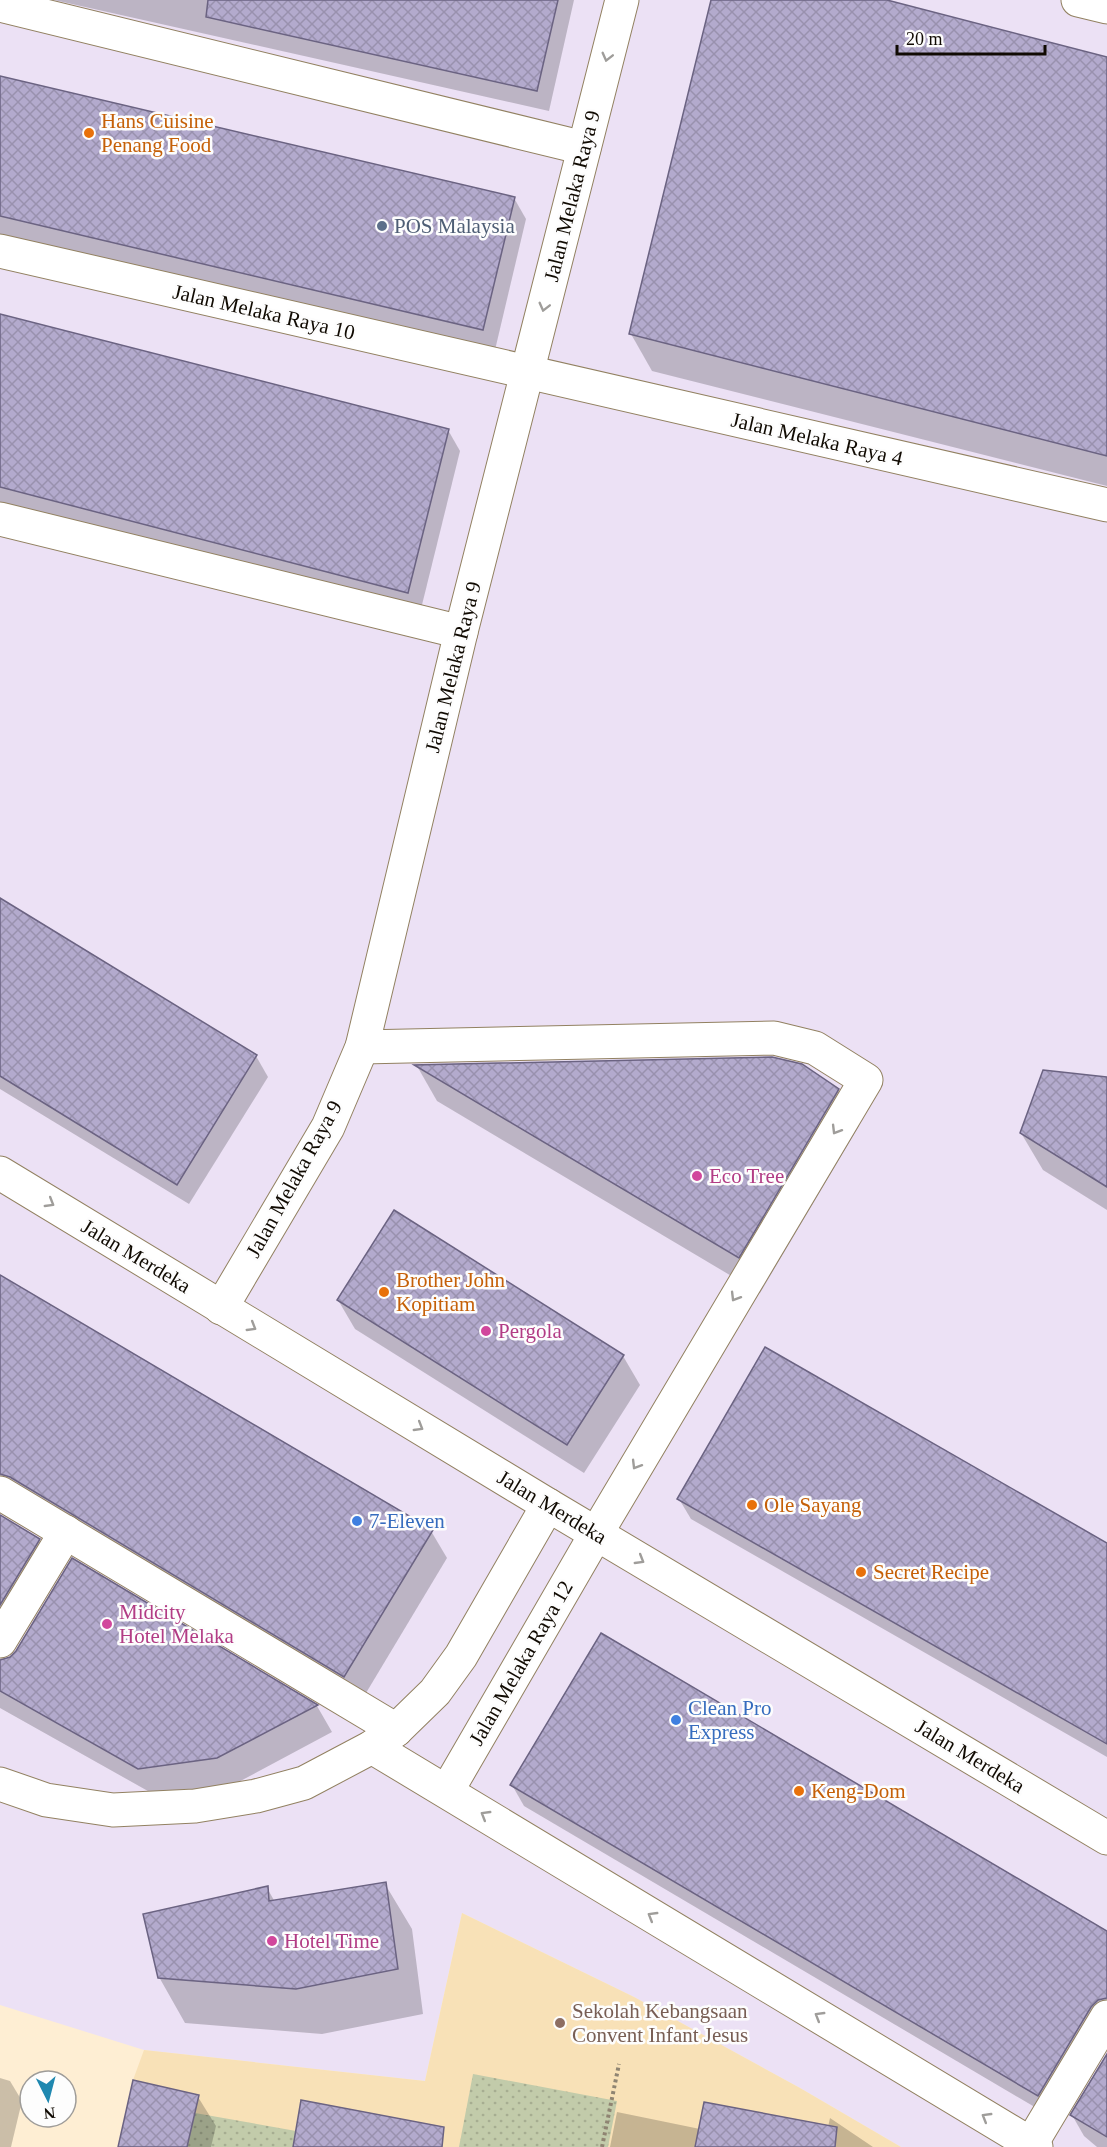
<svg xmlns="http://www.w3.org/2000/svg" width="1107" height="2147" viewBox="0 0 1107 2147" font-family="'Times New Roman',serif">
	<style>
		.commercial { fill: #ece1f5 }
		.built { fill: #f8e1b7 }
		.grass { fill: url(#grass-dots) }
		.shadow { fill: #0003 }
		.building { fill: url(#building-cross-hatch); stroke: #6b6382; stroke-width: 1.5 }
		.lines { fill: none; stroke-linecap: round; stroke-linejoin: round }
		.minor-casing { stroke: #928161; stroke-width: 35 }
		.major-casing { stroke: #928161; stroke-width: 35 }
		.path { stroke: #8f8472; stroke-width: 4; stroke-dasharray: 3 3; stroke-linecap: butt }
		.minor { stroke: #fff; stroke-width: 33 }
		.major { stroke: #fff; stroke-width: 33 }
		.oneway { stroke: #9f9d9a }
		.food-dot { fill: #e8710a; stroke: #fdfdfd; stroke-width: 2 }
		.service-dot { fill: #5c6f8a; stroke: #fdfdfd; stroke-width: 2 }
		.hotel-dot { fill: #d1479c; stroke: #fdfdfd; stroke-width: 2 }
		.shop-dot { fill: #3f7fe0; stroke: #fdfdfd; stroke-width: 2 }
		.education-dot { fill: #8d6e63; stroke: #fdfdfd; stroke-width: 2 }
		.labels { text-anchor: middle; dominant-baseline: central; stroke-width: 5; stroke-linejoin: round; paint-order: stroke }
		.food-label { font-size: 21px; fill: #c56008; stroke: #fdfdfd; text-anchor: start }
		.street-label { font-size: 21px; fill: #100a02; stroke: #fdfdfd }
		.service-label { font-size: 21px; fill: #4e5e75; stroke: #fdfdfd; text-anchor: start }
		.hotel-label { font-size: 21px; fill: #b23c85; stroke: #fdfdfd; text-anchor: start }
		.shop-label { font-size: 21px; fill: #366cbe; stroke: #fdfdfd; text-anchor: start }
		.education-label { font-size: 21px; fill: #785e54; stroke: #fdfdfd; text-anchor: start }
	</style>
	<defs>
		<pattern id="grass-dots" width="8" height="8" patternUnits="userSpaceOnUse" patternTransform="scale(1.5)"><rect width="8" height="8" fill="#c2cbaa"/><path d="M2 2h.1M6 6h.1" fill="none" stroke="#a6ad91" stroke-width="1.8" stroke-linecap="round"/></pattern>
		<pattern id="building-cross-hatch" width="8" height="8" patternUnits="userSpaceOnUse" patternTransform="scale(1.5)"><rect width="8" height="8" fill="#b3aacd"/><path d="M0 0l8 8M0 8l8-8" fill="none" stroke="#9991ae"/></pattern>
	</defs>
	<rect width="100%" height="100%" fill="#feeed3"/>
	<!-- commercial -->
	<path class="commercial" d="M0,0H1107V2147H901L800,2088L634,1997L462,1913L425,2081L144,2050L0,2005Z"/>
	<!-- built -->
	<path class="built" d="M462,1913L634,1997L800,2088L901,2147H118L133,2080L144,2050L425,2081Z"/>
	<!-- grass -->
	<g class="grass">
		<path d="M473,2074L617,2101L608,2147H459Z"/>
		<path d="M195,2113L296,2131L293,2147H187Z"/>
	</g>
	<!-- shadow -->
	<g class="shadow">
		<path d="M54,0H574L549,111Z"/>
		<path d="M713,0H881L1107,58V486L652,371L631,334Z"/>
		<path d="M0,78L514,198L526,219L495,350L0,234Z"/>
		<path d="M0,316L448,430L460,451L420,613L0,504Z"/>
		<path d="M0,900L256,1056L268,1077L189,1204L0,1089Z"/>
		<path d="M417,1066L838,1090L859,1126L760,1293L437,1101Z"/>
		<path d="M1107,1078V1210L1043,1170L1021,1133Z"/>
		<path d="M0,1277L431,1531L447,1558L360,1703L0,1509Z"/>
		<path d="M338,1300L623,1356L640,1385L584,1473L355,1329Z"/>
		<path d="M679,1499L1107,1545V1757L691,1519Z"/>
		<path d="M0,1517L39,1540L54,1567L0,1657Z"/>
		<path d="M73,1560L317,1706L332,1732L233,1785L155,1795L0,1708V1661L9,1659L17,1652Z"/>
		<path d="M512,1785L1107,1932V2024L1050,2116L524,1806Z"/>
		<path d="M385,1884L412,1929L423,2014L322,2034L185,2023L159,1977L267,1888L275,1902Z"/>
		<path d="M1107,2056V2147H1097L1084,2136L1072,2115Z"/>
		<path d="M0,2078L10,2081L22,2101L11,2147H0Z"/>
		<path d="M198,2097L216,2126L211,2147H119Z"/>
		<path d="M617,2112L700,2129L828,2127L830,2118L873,2147H610Z"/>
	</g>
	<!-- building -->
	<g class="building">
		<path d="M208,0H558L537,91L206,17Z"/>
		<path d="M711,0H887L1107,57V456L629,334Z"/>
		<path d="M0,76L515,197L483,330L0,216Z"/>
		<path d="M0,314L449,429L408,593L0,487Z"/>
		<path d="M0,898L257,1055L177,1185L0,1076Z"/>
		<path d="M772,1057L802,1064L839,1089L739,1258L414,1065Z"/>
		<path d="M1043,1070L1107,1077V1187L1020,1133Z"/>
		<path d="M394,1210L624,1355L567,1445L337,1300Z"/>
		<path d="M0,1275L433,1530L344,1677L10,1477L0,1474Z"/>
		<path d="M765,1347L1107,1543V1744L677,1499Z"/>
		<path d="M0,1515L40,1539L0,1605Z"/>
		<path d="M72,1558L318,1705L217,1758L138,1769L0,1691V1660L10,1657L16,1651Z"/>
		<path d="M601,1633L1107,1931V1998L1098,2000L1091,2007L1038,2096L510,1785Z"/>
		<path d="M386,1882L398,1969L296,1989L158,1978L143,1914L268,1886L269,1901Z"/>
		<path d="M1107,2054V2137L1070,2115Z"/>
		<path d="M133,2080L199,2095L187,2147H118Z"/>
		<path d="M301,2100L444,2127L442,2147H293Z"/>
		<path d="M704,2102L837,2127L835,2147H695Z"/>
	</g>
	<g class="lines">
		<!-- minor casing -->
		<g class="minor-casing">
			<g id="minor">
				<path d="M1078,0L1107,7"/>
				<path d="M0,5L584,148"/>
				<path d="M0,251L1107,505"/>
				<path d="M0,519L461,632"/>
				<path d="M362,1047L774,1038L815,1048L866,1080L596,1534L447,1791"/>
				<path d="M221,1308L328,1127L362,1047L461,632L622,0"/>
				<path d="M0,1493L396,1730"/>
				<path d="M0,1641L66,1532"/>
				<path d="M372,1747L1036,2147"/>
				<path d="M0,1784L46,1800L113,1810L195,1806L256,1796L304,1783L372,1747L396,1730L435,1692L461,1656L548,1505"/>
				<path d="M1031,2144L1107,2017"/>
			</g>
		</g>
		<!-- major casing -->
		<g class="major-casing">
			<path id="major" d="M0,1173L548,1505L1107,1838"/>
		</g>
		<!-- path -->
		<path class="path" d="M602,2147L619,2064"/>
		<!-- minor -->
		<use href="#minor" class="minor"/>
		<!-- major -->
		<use href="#major" class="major"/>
	</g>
	<!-- one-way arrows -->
	<defs><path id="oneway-chevron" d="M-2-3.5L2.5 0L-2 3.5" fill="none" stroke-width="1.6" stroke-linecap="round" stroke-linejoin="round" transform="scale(1.5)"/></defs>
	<g class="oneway">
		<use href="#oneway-chevron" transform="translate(607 57) rotate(104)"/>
		<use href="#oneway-chevron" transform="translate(544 307) rotate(104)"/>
		<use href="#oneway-chevron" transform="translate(836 1130) rotate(121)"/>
		<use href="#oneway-chevron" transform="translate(50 1203) rotate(31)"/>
		<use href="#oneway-chevron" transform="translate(735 1297) rotate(121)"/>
		<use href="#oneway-chevron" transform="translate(252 1327) rotate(31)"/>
		<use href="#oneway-chevron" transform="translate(419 1427) rotate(31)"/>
		<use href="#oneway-chevron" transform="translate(636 1465) rotate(121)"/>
		<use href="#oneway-chevron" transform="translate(640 1560) rotate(31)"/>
		<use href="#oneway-chevron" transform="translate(485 1815) rotate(-149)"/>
		<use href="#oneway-chevron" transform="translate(652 1916) rotate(-149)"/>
		<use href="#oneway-chevron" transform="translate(819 2016) rotate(-149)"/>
		<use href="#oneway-chevron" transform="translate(986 2117) rotate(-149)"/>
	</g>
	<!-- markers -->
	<g class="food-dot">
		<circle cx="89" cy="133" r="6"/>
		<circle cx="384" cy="1292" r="6"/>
		<circle cx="752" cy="1505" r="6"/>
		<circle cx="861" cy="1572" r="6"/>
		<circle cx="799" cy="1791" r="6"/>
	</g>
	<circle class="service-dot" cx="382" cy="226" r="6"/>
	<g class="hotel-dot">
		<circle cx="697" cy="1176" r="6"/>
		<circle cx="486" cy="1331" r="6"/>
		<circle cx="107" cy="1624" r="6"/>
		<circle cx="272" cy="1941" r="6"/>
	</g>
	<g class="shop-dot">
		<circle cx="357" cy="1521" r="6"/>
		<circle cx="676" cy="1720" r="6"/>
	</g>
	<circle class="education-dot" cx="560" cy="2023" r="6"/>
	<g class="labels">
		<!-- food labels -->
		<g class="food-label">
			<text x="101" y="121">Hans Cuisine<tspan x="101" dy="24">Penang Food</tspan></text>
			<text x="396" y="1280">Brother John<tspan x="396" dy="24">Kopitiam</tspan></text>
			<text x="764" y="1505">Ole Sayang</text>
			<text x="873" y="1572">Secret Recipe</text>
			<text x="811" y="1791">Keng-Dom</text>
		</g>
		<!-- street labels -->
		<g class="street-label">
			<text transform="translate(572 196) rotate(-76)">Jalan Melaka Raya 9</text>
			<text transform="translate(264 312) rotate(13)">Jalan Melaka Raya 10</text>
			<text transform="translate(817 439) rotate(13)">Jalan Melaka Raya 4</text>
			<text transform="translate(453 667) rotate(-76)">Jalan Melaka Raya 9</text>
			<text transform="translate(294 1179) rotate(-61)">Jalan Melaka Raya 9</text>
			<text transform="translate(136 1256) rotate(31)">Jalan Merdeka</text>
			<text transform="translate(552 1507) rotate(31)">Jalan Merdeka</text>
			<text transform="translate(521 1663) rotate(-60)">Jalan Melaka Raya 12</text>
			<text transform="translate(970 1756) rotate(31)">Jalan Merdeka</text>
		</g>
		<!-- service labels -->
		<g class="service-label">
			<text x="394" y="226">POS Malaysia</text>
		</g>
		<!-- hotel labels -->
		<g class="hotel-label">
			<text x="709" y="1176">Eco Tree</text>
			<text x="498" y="1331">Pergola</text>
			<text x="119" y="1612">Midcity<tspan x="119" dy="24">Hotel Melaka</tspan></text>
			<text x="284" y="1941">Hotel Time</text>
		</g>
		<!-- shop labels -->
		<g class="shop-label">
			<text x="369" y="1521">7-Eleven</text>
			<text x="688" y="1708">Clean Pro<tspan x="688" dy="24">Express</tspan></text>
		</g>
		<!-- education labels -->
		<g class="education-label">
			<text x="572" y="2011">Sekolah Kebangsaan<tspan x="572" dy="24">Convent Infant Jesus</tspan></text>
		</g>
	</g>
	<!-- north arrow -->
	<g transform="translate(48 2099) rotate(174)"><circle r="28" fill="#fdfdfd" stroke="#9e9c99" stroke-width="1.5"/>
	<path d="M0-4.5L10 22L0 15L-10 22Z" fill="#1f88b0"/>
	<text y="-9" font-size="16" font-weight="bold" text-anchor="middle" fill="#100a02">N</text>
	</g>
	<!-- scale -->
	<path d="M897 45v9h148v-9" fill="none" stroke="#100a02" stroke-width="3"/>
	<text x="906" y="45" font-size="18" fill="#100a02" stroke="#fdfdfd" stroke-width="4.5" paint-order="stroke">20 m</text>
</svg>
